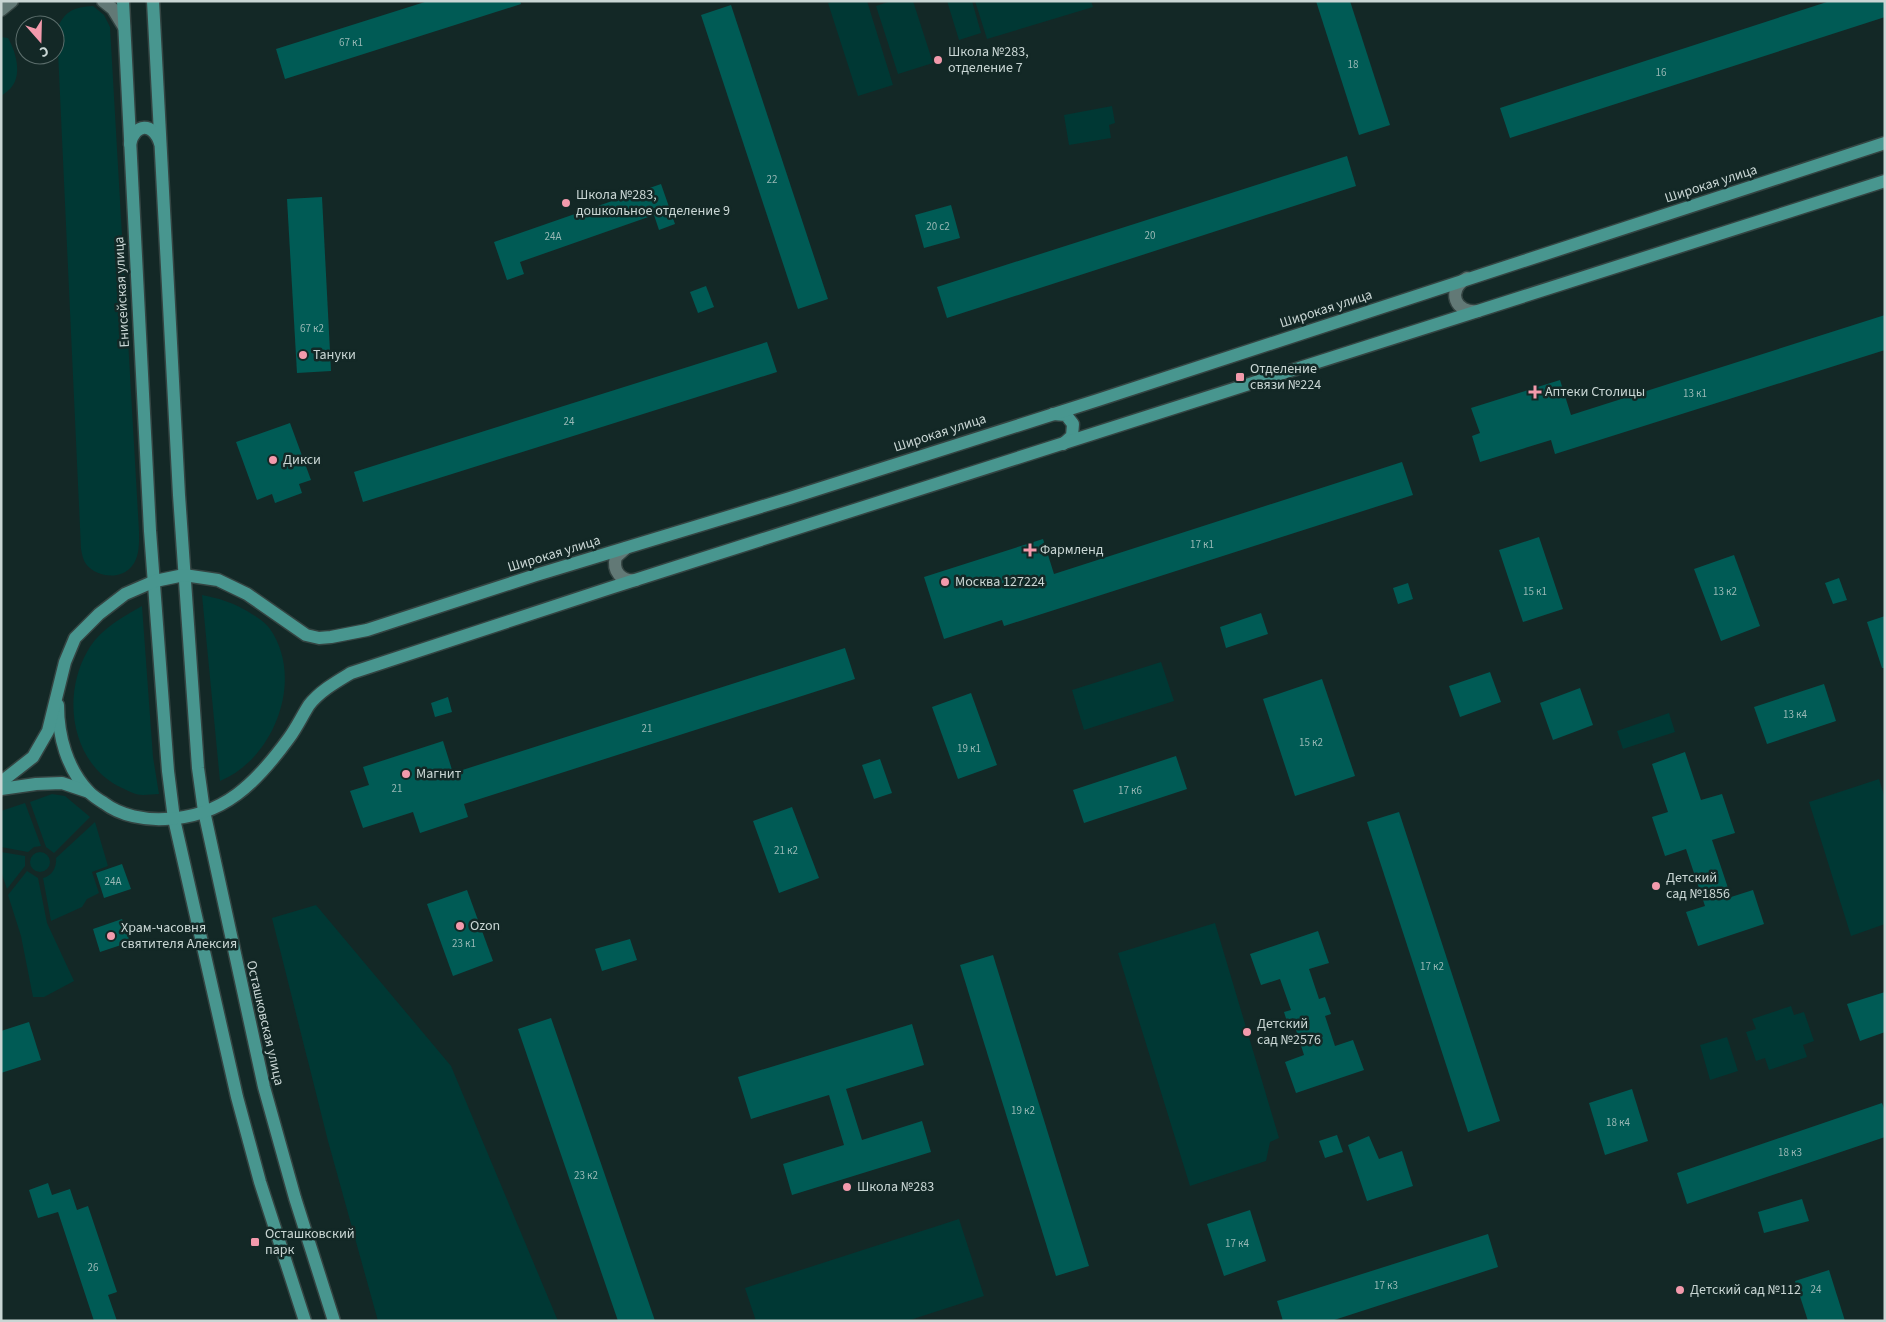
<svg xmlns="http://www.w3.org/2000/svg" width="1886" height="1322" viewBox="0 0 1886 1322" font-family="'Source Sans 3',sans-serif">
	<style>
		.green { fill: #003834 }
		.building { fill: #005b55 }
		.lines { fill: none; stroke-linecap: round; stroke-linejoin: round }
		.minor-casing { stroke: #344442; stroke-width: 15 }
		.major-casing { stroke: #344442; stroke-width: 15 }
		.minor { stroke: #627976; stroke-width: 12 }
		.major { stroke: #48968f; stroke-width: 12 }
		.poi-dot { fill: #f39aac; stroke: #132826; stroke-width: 2 }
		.labels { text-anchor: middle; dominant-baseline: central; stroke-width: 5; stroke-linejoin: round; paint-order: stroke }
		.number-label { font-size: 11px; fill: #97b7b4 }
		.poi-label { font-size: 14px; fill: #c9d6d4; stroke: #132826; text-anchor: start }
		.street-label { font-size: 14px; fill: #c9d6d4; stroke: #132826 }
	</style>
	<rect width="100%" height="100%" fill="#132826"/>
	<!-- green -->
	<g class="green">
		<path d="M834,1H867L893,85L858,96L828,3Z"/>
		<path d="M891,1H913L933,63L898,74L876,6Z"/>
		<path d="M947,1H972L981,33L959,40Z"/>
		<path d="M975,1H1091L1093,7L987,39Z"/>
		<path d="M93,6L104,15L110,27L139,531C139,543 140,556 132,566C121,580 97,578 86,564C83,560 82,554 81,549L57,30C64,11 74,7 93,6Z"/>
		<path d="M1,37L8,38C15,50 22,72 13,85C10,90 5,93 1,96Z"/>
		<path d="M1112,106L1115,123L1109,125L1111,138L1069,145L1064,115Z"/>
		<path d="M202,595C210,597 218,598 225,601C236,604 264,619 270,629C305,679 274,759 220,781Z"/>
		<path d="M142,606L153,757L159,794C154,794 148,795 143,795C135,795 126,790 118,786C71,761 62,696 87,652C99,630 121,618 142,606Z"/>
		<path d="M1161,662L1174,701L1084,730L1072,690Z"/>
		<path d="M1669,713L1675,732L1623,749L1617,731Z"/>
		<path d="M1879,779L1885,798V924L1851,936L1809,802Z"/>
		<path d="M52,794L65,796L90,817L54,853L46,847L30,802Z"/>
		<path d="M25,803L41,846L34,847L28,852L1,847V811Z"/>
		<path d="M95,822L108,866L92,872L99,893L87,899L82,907L51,921L43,878C52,876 57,867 56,858Z"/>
		<path d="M1,852L25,856V866L7,889L1,871Z"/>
		<circle cx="40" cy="862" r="10"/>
		<path d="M27,871L38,878L47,923L74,981L44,997H33L21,936L8,895Z"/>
		<path d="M316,905L451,1066L558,1321H378L328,1141L272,918Z"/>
		<path d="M1215,923L1279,1138L1270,1142L1266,1161L1190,1186L1118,953Z"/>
		<path d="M1791,1006L1794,1015L1804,1012L1814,1041L1803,1045L1807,1057L1769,1070L1765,1058L1756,1061L1746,1032L1756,1029L1752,1019Z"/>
		<path d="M1727,1037L1738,1071L1710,1080L1700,1045Z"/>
		<path d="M959,1219L984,1296L907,1321H756L745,1288Z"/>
	</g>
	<!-- building -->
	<g class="building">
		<path d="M428,1H520L521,4L285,79L276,49Z"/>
		<path d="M1316,1H1350L1390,125L1359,135Z"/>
		<path d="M1830,1H1885V17L1510,138L1500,108Z"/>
		<path d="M731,5L828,299L798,309L701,15Z"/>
		<path d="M1347,156L1356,186L947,318L937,287Z"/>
		<path d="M661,184L675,224L659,230L654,215L520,262L524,274L507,280L494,242Z"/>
		<path d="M322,197L331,371L297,373L287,199Z"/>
		<path d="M951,205L960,238L924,248L915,215Z"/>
		<path d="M706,286L714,307L698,313L690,292Z"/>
		<path d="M1885,315V350L1555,454L1551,440L1480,462L1472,436L1480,433L1471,408L1560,380L1571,415Z"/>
		<path d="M767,342L777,372L363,502L354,472Z"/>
		<path d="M290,423L311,480L299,484L302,493L275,503L272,494L257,500L236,442Z"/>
		<path d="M1402,462L1413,495L1004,626L1002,620L944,639L924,577L1043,539L1054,574Z"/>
		<path d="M1539,537L1563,609L1523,622L1499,550Z"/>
		<path d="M1734,555L1760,626L1721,641L1694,569Z"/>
		<path d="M1839,578L1847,600L1833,604L1825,583Z"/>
		<path d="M1408,583L1413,599L1398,604L1393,588Z"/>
		<path d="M1261,613L1268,634L1226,648L1220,627Z"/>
		<path d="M1885,616V668H1882L1867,622Z"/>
		<path d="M845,648L855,679L464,804L468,817L420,833L413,812L363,828L350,791L369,785L363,767L443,741L453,773Z"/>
		<path d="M1490,672L1501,702L1460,717L1449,686Z"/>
		<path d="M1322,679L1355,776L1295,796L1263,699Z"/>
		<path d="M1824,684L1836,721L1767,744L1754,707Z"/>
		<path d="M1580,688L1593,725L1553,740L1540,703Z"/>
		<path d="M971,693L997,765L958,779L932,707Z"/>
		<path d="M448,697L452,712L435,717L431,703Z"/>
		<path d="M1685,752L1701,800L1722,794L1735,833L1712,840L1731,897L1753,890L1764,924L1698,946L1686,912L1705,906L1686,849L1665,856L1652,817L1668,812L1652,764Z"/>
		<path d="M1176,756L1187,789L1084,823L1073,790Z"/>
		<path d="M880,759L892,793L874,799L862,765Z"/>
		<path d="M792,807L819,878L779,893L753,821Z"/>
		<path d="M1399,812L1500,1121L1468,1132L1367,822Z"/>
		<path d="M122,864L131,889L104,898L96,873Z"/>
		<path d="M467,890L493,961L453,976L427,904Z"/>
		<path d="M122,919L130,942L100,952L93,929Z"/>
		<path d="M1318,931L1329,963L1309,969L1319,999L1325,997L1331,1014L1325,1016L1335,1046L1353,1040L1364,1070L1296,1093L1285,1062L1304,1055L1295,1027L1289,1028L1284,1012L1291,1010L1280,979L1261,985L1250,954Z"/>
		<path d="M630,939L637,960L602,971L595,949Z"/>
		<path d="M993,955L1089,1266L1056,1276L960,965Z"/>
		<path d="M1885,992V1032L1860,1041L1847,1004Z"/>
		<path d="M551,1018L561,1047L655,1321H618L518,1029Z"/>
		<path d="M29,1022L41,1060L1,1073V1031Z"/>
		<path d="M912,1024L924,1065L846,1089L862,1140L922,1121L931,1152L792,1195L783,1164L844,1145L829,1095L751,1119L738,1077Z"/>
		<path d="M1632,1089L1648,1141L1605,1155L1589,1103Z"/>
		<path d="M1882,1103L1885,1111V1137L1687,1204L1677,1173Z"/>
		<path d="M1337,1135L1343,1152L1325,1158L1319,1141Z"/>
		<path d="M1369,1136L1379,1159L1402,1151L1413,1186L1367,1201L1348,1145Z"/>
		<path d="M48,1183L52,1195L70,1189L77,1210L88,1206L117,1292L108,1295L117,1321H94L58,1212L38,1218L29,1190Z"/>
		<path d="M1802,1199L1809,1221L1764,1233L1758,1212Z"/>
		<path d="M1250,1210L1266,1261L1224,1276L1207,1224Z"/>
		<path d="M1488,1234L1498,1267L1331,1321H1283L1277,1301Z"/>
		<path d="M1829,1270L1845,1321H1808L1795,1281Z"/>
	</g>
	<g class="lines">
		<!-- minor casing -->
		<g class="minor-casing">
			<g id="minor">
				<path d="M103,1L113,9L124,27"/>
				<path d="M1,10L12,1"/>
				<path d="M1467,278C1446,290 1455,314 1478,311"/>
				<path d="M626,548L616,557C612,571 621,582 636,580"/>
			</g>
		</g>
		<!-- major casing -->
		<g class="major-casing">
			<g id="major">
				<path d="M123,1L150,531L168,771L174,819L237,1097L260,1182L305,1321"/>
				<path d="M153,1L179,495L198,768L204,811L264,1087L295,1198L334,1321"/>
				<path d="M130,144C135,123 153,122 160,143"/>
				<path d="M1053,414L1066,415L1073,424L1072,436L1063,444"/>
				<path d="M58,705C58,736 67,769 89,792C93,796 99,800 104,803C121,816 145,820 165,819C224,817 257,782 289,738C297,727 302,716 309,705C320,691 336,682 351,673L610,588L1885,181"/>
				<path d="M1,782L33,757L48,731L65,662L75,638L99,614L125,594L155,581L184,575L218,580L247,594L306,635L319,638L331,637L367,630L536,575L790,498L1098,400L1885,143"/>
				<path d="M1,789L36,784L62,783L89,792"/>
			</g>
		</g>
		<!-- minor -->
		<use href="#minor" class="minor"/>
		<!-- major -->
		<use href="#major" class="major"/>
	</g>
	<!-- markers -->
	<g class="poi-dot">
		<circle cx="938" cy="60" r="5"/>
		<circle cx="566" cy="203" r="5"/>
		<circle cx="303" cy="355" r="5"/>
		<rect x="1235" y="372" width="10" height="10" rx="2.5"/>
		<path d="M1532.5 384.5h5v5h5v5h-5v5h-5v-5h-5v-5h5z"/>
		<circle cx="273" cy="460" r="5"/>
		<path d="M1027.5 542.5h5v5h5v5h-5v5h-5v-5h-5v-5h5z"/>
		<circle cx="945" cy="582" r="5"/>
		<circle cx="406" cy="774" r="5"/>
		<circle cx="1656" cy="886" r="5"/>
		<circle cx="460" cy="926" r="5"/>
		<circle cx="111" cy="936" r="5"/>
		<circle cx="1247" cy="1032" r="5"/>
		<circle cx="847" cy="1187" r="5"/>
		<rect x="250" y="1237" width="10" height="10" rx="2.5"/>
		<circle cx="1680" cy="1290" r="5"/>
	</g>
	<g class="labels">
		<!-- number labels -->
		<g class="number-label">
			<text x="351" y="42">67 к1</text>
			<text x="1353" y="64">18</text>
			<text x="1661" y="72">16</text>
			<text x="772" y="179">22</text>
			<text x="938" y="226">20 с2</text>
			<text x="1150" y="235">20</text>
			<text x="553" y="236">24А</text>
			<text x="312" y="328">67 к2</text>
			<text x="1695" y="393">13 к1</text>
			<text x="569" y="421">24</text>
			<text x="1202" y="544">17 к1</text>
			<text x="1535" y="591">15 к1</text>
			<text x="1725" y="591">13 к2</text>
			<text x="1795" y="714">13 к4</text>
			<text x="647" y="728">21</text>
			<text x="1311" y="742">15 к2</text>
			<text x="969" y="748">19 к1</text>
			<text x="397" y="788">21</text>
			<text x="1130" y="790">17 к6</text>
			<text x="786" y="850">21 к2</text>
			<text x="113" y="881">24А</text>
			<text x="464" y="943">23 к1</text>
			<text x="1432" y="966">17 к2</text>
			<text x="1023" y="1110">19 к2</text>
			<text x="1618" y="1122">18 к4</text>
			<text x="1790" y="1152">18 к3</text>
			<text x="586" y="1175">23 к2</text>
			<text x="1237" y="1243">17 к4</text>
			<text x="93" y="1267">26</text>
			<text x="1386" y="1285">17 к3</text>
			<text x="1816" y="1289">24</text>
		</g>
		<!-- poi labels -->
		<g class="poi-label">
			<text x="948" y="52">Школа №283,<tspan x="948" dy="16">отделение 7</tspan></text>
			<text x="576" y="195">Школа №283,<tspan x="576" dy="16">дошкольное отделение 9</tspan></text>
			<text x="313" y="355">Тануки</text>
			<text x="1250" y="369">Отделение<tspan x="1250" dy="16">связи №224</tspan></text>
			<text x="1545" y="392">Аптеки Столицы</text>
			<text x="283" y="460">Дикси</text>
			<text x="1040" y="550">Фармленд</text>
			<text x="955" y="582">Москва 127224</text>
			<text x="416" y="774">Магнит</text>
			<text x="1666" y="878">Детский<tspan x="1666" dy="16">сад №1856</tspan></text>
			<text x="470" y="926">Ozon</text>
			<text x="121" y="928">Храм-часовня<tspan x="121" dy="16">святителя Алексия</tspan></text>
			<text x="1257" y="1024">Детский<tspan x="1257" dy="16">сад №2576</tspan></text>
			<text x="857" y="1187">Школа №283</text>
			<text x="265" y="1234">Осташковский<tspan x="265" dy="16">парк</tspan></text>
			<text x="1690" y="1290">Детский сад №112</text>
		</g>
		<!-- street labels -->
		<g class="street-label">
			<text transform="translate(1711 184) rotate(-18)">Широкая улица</text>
			<text transform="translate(122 292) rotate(-93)">Енисейская улица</text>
			<text transform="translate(1326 309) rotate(-18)">Широкая улица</text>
			<text transform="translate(940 433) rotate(-18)">Широкая улица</text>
			<text transform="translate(554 554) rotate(-17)">Широкая улица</text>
			<text transform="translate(265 1023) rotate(77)">Осташковская улица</text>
		</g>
	</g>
	<!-- border -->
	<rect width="1886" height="1322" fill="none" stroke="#c9d6d4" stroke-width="5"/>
	<!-- north arrow -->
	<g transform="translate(40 40) rotate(160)"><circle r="24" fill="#132826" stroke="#5c6e6c"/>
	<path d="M0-4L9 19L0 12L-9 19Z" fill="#f39aac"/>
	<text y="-8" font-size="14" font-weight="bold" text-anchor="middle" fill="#c9d6d4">С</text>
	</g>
</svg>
